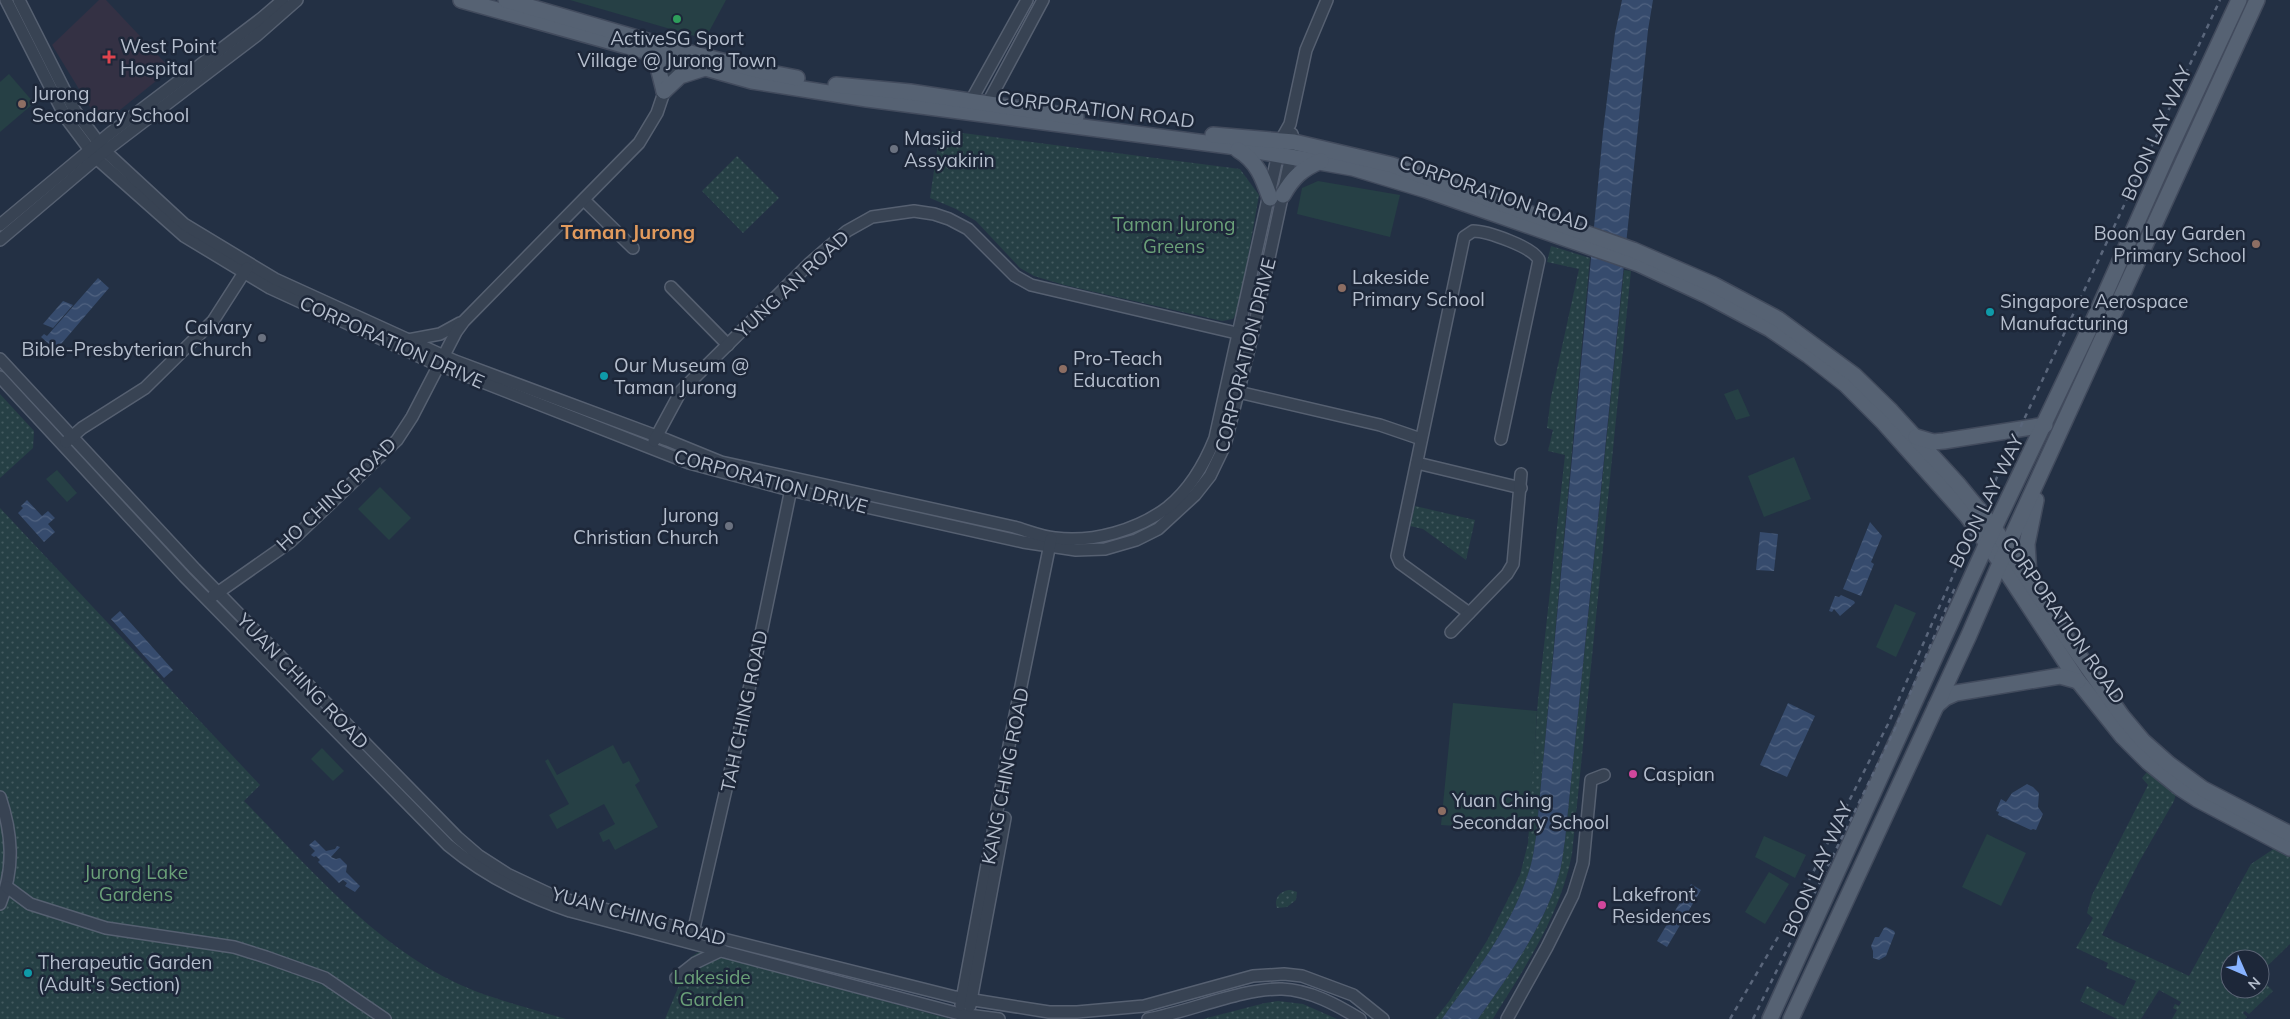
<svg xmlns="http://www.w3.org/2000/svg" width="2290" height="1019" viewBox="0 0 2290 1019" font-family="Mulish,sans-serif">
	<style>
		.medical { fill: #343144 }
		.grass { fill: #264045 }
		.park { fill: url(#park-dots) }
		.water { fill: url(#water-waves) }
		.lines { fill: none; stroke-linecap: round; stroke-linejoin: round }
		.minor-casing { stroke: #566071; stroke-width: 14 }
		.major-casing { stroke: #424b5d; stroke-width: 18 }
		.minor { stroke: #384353; stroke-width: 11 }
		.major { stroke: #566273; stroke-width: 15 }
		.rail { stroke: #5a667b; stroke-width: 2.5; stroke-dasharray: 5 5; stroke-linecap: butt }
		.leisure-dot { fill: #2e9e5b; stroke: #1d2739; stroke-width: 2 }
		.health-dot { fill: #e0444e; stroke: #1d2739; stroke-width: 2 }
		.education-dot { fill: #8d6e63; stroke: #1d2739; stroke-width: 2 }
		.worship-dot { fill: #6b7280; stroke: #1d2739; stroke-width: 2 }
		.culture-dot { fill: #0f9aa8; stroke: #1d2739; stroke-width: 2 }
		.hotel-dot { fill: #d1479c; stroke: #1d2739; stroke-width: 2 }
		.labels { text-anchor: middle; dominant-baseline: central; stroke-width: 5; stroke-linejoin: round; paint-order: stroke }
		.poi-label { font-size: 19px; fill: #b5becd; stroke: #1d2739; text-anchor: start }
		.street-label { font-size: 19px; fill: #b5becd; stroke: #1d2739 }
		.park-label { font-size: 19px; fill: #6aa078; stroke: #1d2739 }
		.neighbourhood-label { font-size: 20px; font-weight: bold; fill: #e19a5d; stroke: #1d2739 }
	</style>
	<defs>
		<pattern id="park-dots" width="8" height="8" patternUnits="userSpaceOnUse" patternTransform="scale(1.25)"><rect width="8" height="8" fill="#264045"/><path d="M2 2h.1M6 6h.1" fill="none" stroke="#435a5f" stroke-width="1.8" stroke-linecap="round"/></pattern>
		<pattern id="water-waves" width="16" height="10" patternUnits="userSpaceOnUse" patternTransform="scale(1.25)"><rect width="16" height="10" fill="#364b6d"/><path d="M0 5q4-4 8 0t8 0" fill="none" stroke="#516381"/></pattern>
	</defs>
	<rect width="100%" height="100%" fill="#233044"/>
	<!-- medical -->
	<path class="medical" d="M99,0H106L171,69L105,122L100,121L93,112L52,45Z"/>
	<!-- grass -->
	<g class="grass">
		<path d="M570,0H726L705,39Z"/>
		<path d="M9,74L34,103L0,132V82Z"/>
		<path d="M1318,181L1400,195L1390,237L1297,214L1302,188Z"/>
		<path d="M1738,389L1750,416L1736,420L1724,394Z"/>
		<path d="M1794,457L1811,499L1764,517L1748,476Z"/>
		<path d="M57,470L77,493L67,502L46,479Z"/>
		<path d="M380,487L411,518L389,540L358,509Z"/>
		<path d="M1895,604L1916,613L1896,657L1876,647Z"/>
		<path d="M1453,703L1537,711L1530,831L1441,825Z"/>
		<path d="M613,745L623,764L629,761L640,781L635,785L658,827L615,850L609,839L603,842L599,833L615,824L604,804L557,829L549,815L569,804L545,761L548,759L557,775Z"/>
		<path d="M322,748L344,771L333,781L311,759Z"/>
		<path d="M1987,834L2026,853L2001,906L1962,887Z"/>
		<path d="M1764,836L1806,855L1795,878L1755,857Z"/>
		<path d="M1769,872L1789,884L1765,924L1745,912Z"/>
	</g>
	<!-- park -->
	<g class="park">
		<path d="M940,130L1240,169L1259,195L1239,308L1233,319L1222,321L1064,285L1034,276L1020,268L976,221L956,209L930,198Z"/>
		<path d="M737,156L779,198L743,233L702,191Z"/>
		<path d="M1551,246L1590,258L1536,837C1534,848 1533,860 1529,871C1512,926 1475,973 1442,1019H1435L1450,1000L1488,939L1520,875L1528,843L1538,700L1565,455L1548,451L1553,430L1547,428L1551,397L1579,269L1547,262Z"/>
		<path d="M1624,270L1631,271L1572,854C1561,912 1528,963 1497,1012L1493,1019H1478C1509,975 1542,929 1558,878C1562,866 1563,852 1565,840Z"/>
		<path d="M0,394L34,431L33,448L0,478Z"/>
		<path d="M1415,506L1475,520L1466,560L1423,529L1410,526Z"/>
		<path d="M0,508L260,785L244,801C313,871 381,954 475,991C504,1002 536,1010 566,1019H0Z"/>
		<path d="M2147,772L2176,794L2174,801L2139,862L2102,935L2189,976L2251,864L2272,850L2279,842L2290,848V944L2260,973V959H2230V989H2260V978L2273,991L2249,1014L2245,1011L2243,1013L2247,1017L2245,1019H2172L2177,1010L2173,1008L2175,1004L2179,1006L2181,1002L2159,990L2141,1019H2117L2080,1001L2087,986L2124,1006L2136,981L2106,968L2108,963L2076,948L2093,918L2087,913L2092,895L2148,785L2142,778Z"/>
		<path d="M1291,890L1297,892L1296,900L1287,907L1277,908C1273,898 1281,890 1291,890Z"/>
		<path d="M700,951L950,1019H665L691,957Z"/>
		<path d="M1278,1001L1303,1004L1337,1019H1203L1265,1003Z"/>
	</g>
	<!-- water -->
	<g class="water">
		<path d="M1622,0H1653L1648,30L1565,840C1563,852 1562,866 1558,878C1542,929 1509,975 1478,1019H1442C1475,973 1512,926 1529,871C1533,860 1534,848 1536,837L1603,132L1615,33Z"/>
		<path d="M98,278L109,288L56,350L41,337L44,334L47,336Z"/>
		<path d="M63,301L73,305L53,328L43,324Z"/>
		<path d="M27,500L42,516L48,511L55,518L48,524L55,532L44,542L18,513L23,508L21,506Z"/>
		<path d="M1870,522L1882,536L1871,562L1874,564L1861,596L1843,589Z"/>
		<path d="M1760,532L1778,534L1774,571L1756,570Z"/>
		<path d="M1841,595L1854,601L1855,603L1840,616L1834,609L1832,612L1829,611L1835,596L1839,597Z"/>
		<path d="M120,611L173,670L164,678L111,619Z"/>
		<path d="M1788,703L1815,716L1787,777L1760,765Z"/>
		<path d="M2027,784L2033,787L2039,793L2038,807L2043,814L2036,830L2033,829L2031,830L1998,815L1999,812L1996,811L2001,799L2006,802L2012,793Z"/>
		<path d="M315,840L326,851L335,849L337,846L340,847L331,857L336,859L340,858L347,865L346,872L360,886L355,892L345,886L347,883L343,880L339,883L318,862L320,860L316,856L314,857L311,855L315,851L309,845Z"/>
		<path d="M1691,884L1701,890L1667,947L1657,941Z"/>
		<path d="M1886,927L1894,931L1895,933L1886,956L1879,960L1873,958V951L1871,946L1875,937H1879L1884,928Z"/>
	</g>
	<g class="lines">
		<!-- minor casing -->
		<g class="minor-casing">
			<g id="minor">
				<path d="M6,0L66,118L96,158L184,236L270,288L429,361L689,463L786,489L1023,542L1076,550L1105,549L1136,540L1158,529L1195,495L1210,476L1225,445L1252,337L1294,142L1292,134"/>
				<path d="M19,0L75,111L105,151L184,224L275,279L455,361L667,440L721,462L1014,527C1028,531 1042,537 1055,538C1093,543 1138,530 1168,507C1190,489 1205,463 1215,438L1281,140L1290,124L1306,50L1327,0"/>
				<path d="M967,108L1027,0"/>
				<path d="M984,110L1043,0"/>
				<path d="M584,200L633,248"/>
				<path d="M0,225L109,134L262,18L283,0"/>
				<path d="M0,240L105,151L256,36L297,0"/>
				<path d="M671,287L728,345"/>
				<path d="M408,340L440,334L460,323"/>
				<path d="M0,359L195,569L457,837L479,856L507,874L556,897L955,997L1049,1012H1077L1144,1006L1253,976L1284,974L1302,976L1353,995L1383,1019"/>
				<path d="M0,377L184,576L448,845C484,875 525,896 570,911L960,1014L999,1019"/>
				<path d="M1238,392L1380,425L1421,439"/>
				<path d="M654,441L681,391L810,263L847,231L872,217L914,211L934,214L949,219L968,229L1015,276L1031,285L1245,335"/>
				<path d="M66,442L82,428L145,388L213,321L247,268"/>
				<path d="M1417,463L1521,488"/>
				<path d="M213,596L290,542L397,440L412,417L456,332L464,321L639,143L657,113L677,54"/>
				<path d="M1469,613L1400,563L1397,556L1463,242L1464,237L1473,231C1487,231 1533,247 1539,260L1501,439"/>
				<path d="M1451,632L1507,574L1513,564L1521,474"/>
				<path d="M0,797C12,833 15,868 0,904"/>
				<path d="M7,887L30,904L106,928L234,947L266,957L325,978L385,1019"/>
				<path d="M692,937L753,672L792,484"/>
				<path d="M676,978L695,963L722,950"/>
				<path d="M961,1005L1011,735L1051,539"/>
				<path d="M970,1006L1005,818"/>
				<path d="M1148,1019C1189,1012 1242,988 1282,989C1310,990 1337,1005 1360,1019"/>
				<path d="M1507,1019L1547,947L1573,895L1583,863L1591,780L1604,775"/>
			</g>
		</g>
		<!-- major casing -->
		<g class="major-casing">
			<g id="major">
				<path d="M461,0L752,81L867,99L1229,146L1353,168L1426,190L1639,264L1706,295L1770,329L1808,355L1845,384L1884,423L1967,516L2000,562L2078,681L2123,737L2148,762L2180,788L2197,799L2290,848"/>
				<path d="M506,0L678,50L766,72L797,78"/>
				<path d="M647,53L658,67L664,91"/>
				<path d="M836,85L910,92L1076,117"/>
				<path d="M664,91L680,76L705,68"/>
				<path d="M1213,135L1294,142L1392,165L1633,250L1714,285L1778,319L1854,375L1891,411L1957,483L1994,528L2069,641L2122,716L2143,741L2169,764L2203,789L2290,834"/>
				<path d="M1238,150C1257,161 1263,178 1270,198"/>
				<path d="M1283,195C1293,177 1302,169 1321,161"/>
				<path d="M1916,437L1933,442L1944,441L2045,425"/>
				<path d="M2029,576L2027,544L2036,500"/>
				<path d="M1936,706L1945,698L1956,693L2060,676L2078,681"/>
				<path d="M1770,1019L1987,543L2095,317L2167,155L2239,0"/>
				<path d="M1791,1019L1969,635L2007,547L2257,0"/>
			</g>
		</g>
		<!-- minor -->
		<use href="#minor" class="minor"/>
		<!-- major -->
		<use href="#major" class="major"/>
		<!-- rail -->
		<g class="rail">
			<path d="M1730,1019L1795,908L1888,724L1984,505L2220,0"/>
			<path d="M1753,1019L1895,729L1956,585"/>
		</g>
	</g>
	<!-- markers -->
	<circle class="leisure-dot" cx="677" cy="19" r="5"/>
	<path class="health-dot" d="M106.5 49.5h5v5h5v5h-5v5h-5v-5h-5v-5h5z"/>
	<g class="education-dot">
		<circle cx="22" cy="104" r="5"/>
		<circle cx="2256" cy="244" r="5"/>
		<circle cx="1342" cy="288" r="5"/>
		<circle cx="1063" cy="369" r="5"/>
		<circle cx="1442" cy="811" r="5"/>
	</g>
	<g class="worship-dot">
		<circle cx="894" cy="149" r="5"/>
		<circle cx="262" cy="338" r="5"/>
		<circle cx="729" cy="526" r="5"/>
	</g>
	<g class="culture-dot">
		<circle cx="1990" cy="312" r="5"/>
		<circle cx="604" cy="376" r="5"/>
		<circle cx="28" cy="973" r="5"/>
	</g>
	<g class="hotel-dot">
		<circle cx="1633" cy="774" r="5"/>
		<circle cx="1602" cy="905" r="5"/>
	</g>
	<g class="labels">
		<!-- poi labels -->
		<g class="poi-label">
			<text x="677" y="38" text-anchor="middle">ActiveSG Sport<tspan x="677" dy="22">Village @ Jurong Town</tspan></text>
			<text x="120" y="46">West Point<tspan x="120" dy="22">Hospital</tspan></text>
			<text x="32" y="93">Jurong<tspan x="32" dy="22">Secondary School</tspan></text>
			<text x="904" y="138">Masjid<tspan x="904" dy="22">Assyakirin</tspan></text>
			<text x="2246" y="233" text-anchor="end">Boon Lay Garden<tspan x="2246" dy="22">Primary School</tspan></text>
			<text x="1352" y="277">Lakeside<tspan x="1352" dy="22">Primary School</tspan></text>
			<text x="2000" y="301">Singapore Aerospace<tspan x="2000" dy="22">Manufacturing</tspan></text>
			<text x="252" y="327" text-anchor="end">Calvary<tspan x="252" dy="22">Bible-Presbyterian Church</tspan></text>
			<text x="1073" y="358">Pro-Teach<tspan x="1073" dy="22">Education</tspan></text>
			<text x="614" y="365">Our Museum @<tspan x="614" dy="22">Taman Jurong</tspan></text>
			<text x="719" y="515" text-anchor="end">Jurong<tspan x="719" dy="22">Christian Church</tspan></text>
			<text x="1643" y="774">Caspian</text>
			<text x="1452" y="800">Yuan Ching<tspan x="1452" dy="22">Secondary School</tspan></text>
			<text x="1612" y="894">Lakefront<tspan x="1612" dy="22">Residences</tspan></text>
			<text x="38" y="962">Therapeutic Garden<tspan x="38" dy="22">(Adult's Section)</tspan></text>
		</g>
		<!-- street labels -->
		<g class="street-label">
			<text transform="translate(1096 109) rotate(7)">CORPORATION ROAD</text>
			<text transform="translate(2156 133) rotate(-66)">BOON LAY WAY</text>
			<text transform="translate(1494 193) rotate(19)">CORPORATION ROAD</text>
			<text transform="translate(792 284) rotate(-43)">YUNG AN ROAD</text>
			<text transform="translate(392 342) rotate(24)">CORPORATION DRIVE</text>
			<text transform="translate(1245 355) rotate(-76)">CORPORATION DRIVE</text>
			<text transform="translate(771 481) rotate(15)">CORPORATION DRIVE</text>
			<text transform="translate(336 494) rotate(-43)">HO CHING ROAD</text>
			<text transform="translate(1986 501) rotate(-64)">BOON LAY WAY</text>
			<text transform="translate(2064 620) rotate(55)">CORPORATION ROAD</text>
			<text transform="translate(303 681) rotate(46)">YUAN CHING ROAD</text>
			<text transform="translate(744 711) rotate(-78)">TAH CHING ROAD</text>
			<text transform="translate(1005 776) rotate(-79)">KANG CHING ROAD</text>
			<text transform="translate(1817 869) rotate(-66)">BOON LAY WAY</text>
			<text transform="translate(639 916) rotate(15)">YUAN CHING ROAD</text>
		</g>
		<!-- park labels -->
		<g class="park-label">
			<text x="1174" y="224">Taman Jurong<tspan x="1174" dy="22">Greens</tspan></text>
			<text x="136" y="872">Jurong Lake<tspan x="136" dy="22">Gardens</tspan></text>
			<text x="712" y="977">Lakeside<tspan x="712" dy="22">Garden</tspan></text>
		</g>
		<!-- neighbourhood labels -->
		<g class="neighbourhood-label">
			<text x="628" y="231">Taman Jurong</text>
		</g>
	</g>
	<!-- north arrow -->
	<g transform="translate(2245 974) rotate(135)"><circle r="24" fill="#1d2739" stroke="#5a6374"/>
	<path d="M0-4L9 19L0 12L-9 19Z" fill="#88b3ff"/>
	<text y="-8" font-size="14" font-weight="bold" text-anchor="middle" fill="#b5becd">N</text>
	</g>
</svg>
